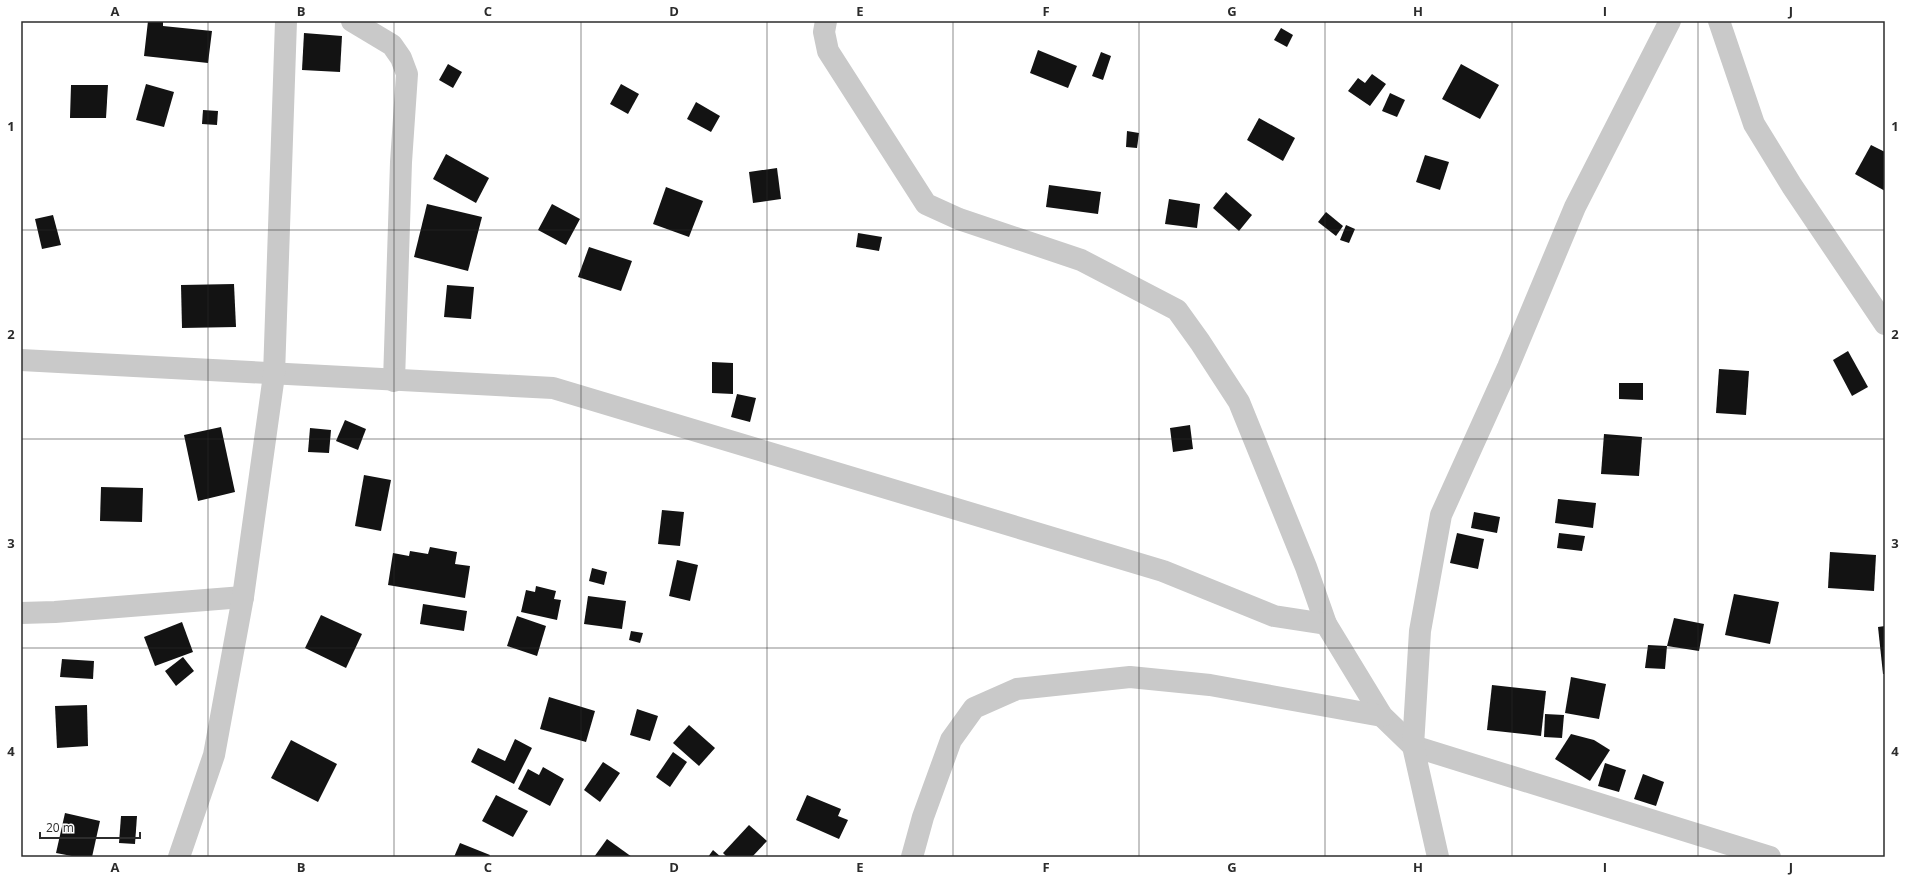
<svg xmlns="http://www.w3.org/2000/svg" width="1906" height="878" viewBox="0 0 1906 878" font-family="'Open Sans',sans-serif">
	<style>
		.building { fill: #131313 }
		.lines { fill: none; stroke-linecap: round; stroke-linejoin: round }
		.minor { stroke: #c9c9c9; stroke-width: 22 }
		.grid { fill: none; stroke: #2c2c2c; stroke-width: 1; stroke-opacity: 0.55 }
		.neatline { fill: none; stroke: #2c2c2c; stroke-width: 1.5 }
		.grid-label { font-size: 13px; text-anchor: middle; font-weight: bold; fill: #2c2c2c }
	</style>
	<rect width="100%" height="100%" fill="#fff"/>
	<!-- building -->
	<g class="building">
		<path d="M148,21H163V26L212,31L208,63L144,56Z"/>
		<path d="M1281,28L1293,35L1287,47L1274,40Z"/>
		<path d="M304,33L342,36L340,72L302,70Z"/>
		<path d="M1038,50L1077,66L1068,88L1030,73Z"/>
		<path d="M1101,52L1111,56L1103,80L1092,76Z"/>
		<path d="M448,64L462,72L453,88L439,80Z"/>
		<path d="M1461,64L1499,85L1480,119L1442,99Z"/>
		<path d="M1372,74L1386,84L1370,106L1348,91L1358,78L1365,83Z"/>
		<path d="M146,84L174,92L164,127L136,120Z"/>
		<path d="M621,84L639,94L628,114L610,104Z"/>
		<path d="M71,85H108L106,118H70Z"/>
		<path d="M1390,93L1405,100L1397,117L1382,111Z"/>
		<path d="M696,102L720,116L711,132L687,119Z"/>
		<path d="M203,110L218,111L217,125L202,124Z"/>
		<path d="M1259,118L1295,138L1283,161L1247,140Z"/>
		<path d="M1127,131L1139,133L1137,148L1126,147Z"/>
		<path d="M1871,145L1885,152V191L1855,174Z"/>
		<path d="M446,154L489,178L476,203L433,179Z"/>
		<path d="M1425,155L1449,162L1440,190L1416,182Z"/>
		<path d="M777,168L781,199L753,203L749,172Z"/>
		<path d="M1049,185L1101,192L1098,214L1046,207Z"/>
		<path d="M666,187L703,201L689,237L653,224Z"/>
		<path d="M1226,192L1252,215L1239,231L1213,208Z"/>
		<path d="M1169,199L1200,204L1197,228L1165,224Z"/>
		<path d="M427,204L482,217L468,271L414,257Z"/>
		<path d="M552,204L580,219L566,245L538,230Z"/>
		<path d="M1326,212L1343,226L1336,236L1318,222Z"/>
		<path d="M53,215L61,245L42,249L35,219Z"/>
		<path d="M1346,225L1355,229L1349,243L1340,240Z"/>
		<path d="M858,233L882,237L879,251L856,247Z"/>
		<path d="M589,247L632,261L621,291L578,277Z"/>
		<path d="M234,284L236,327L182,328L181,285Z"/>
		<path d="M447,285L474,287L471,319L444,317Z"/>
		<path d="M1848,351L1868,387L1852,396L1833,360Z"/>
		<path d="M712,362L733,363V394L712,393Z"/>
		<path d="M1719,369L1749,371L1746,415L1716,413Z"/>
		<path d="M1619,383H1643V400L1619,399Z"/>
		<path d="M737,394L756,398L750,422L731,417Z"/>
		<path d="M345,420L366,429L358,450L336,441Z"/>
		<path d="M1190,425L1193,449L1173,452L1170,428Z"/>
		<path d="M221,427L235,492L198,501L184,435Z"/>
		<path d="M310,428L331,430L329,453L308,452Z"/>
		<path d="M1604,434L1642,437L1639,476L1601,474Z"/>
		<path d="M364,475L391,480L381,531L355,526Z"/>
		<path d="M101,487L143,488L142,522L100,521Z"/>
		<path d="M1558,499L1596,503L1593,528L1555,523Z"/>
		<path d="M662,510L684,512L680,546L658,544Z"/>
		<path d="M1474,512L1500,517L1497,533L1471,528Z"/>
		<path d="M1457,533L1484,539L1478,569L1450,563Z"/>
		<path d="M1559,533L1585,536L1582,551L1557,548Z"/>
		<path d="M430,547L457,552L455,564L470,566L465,598L388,585L393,553L409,556L410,551L428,554Z"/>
		<path d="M1830,552L1876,555L1874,591L1828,588Z"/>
		<path d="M677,560L698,565L690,601L669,596Z"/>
		<path d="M592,568L607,572L604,585L589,581Z"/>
		<path d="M536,586L556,591L554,599L561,600L557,620L521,612L526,590L535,592Z"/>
		<path d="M1734,594L1779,602L1770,644L1725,635Z"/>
		<path d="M588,596L626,601L622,629L584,624Z"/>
		<path d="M423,604L467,611L464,631L420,624Z"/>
		<path d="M321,615L362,634L346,668L305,648Z"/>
		<path d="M517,616L546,626L537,656L507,646Z"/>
		<path d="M1674,618L1704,624L1699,651L1667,646Z"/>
		<path d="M182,622L193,652L155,666L144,637Z"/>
		<path d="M1885,626V674H1883L1878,627Z"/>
		<path d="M631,631L643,633L640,643L629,640Z"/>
		<path d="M1648,645L1667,646L1665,669L1645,668Z"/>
		<path d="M183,657L194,671L176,686L165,671Z"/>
		<path d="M62,659L94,661L93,679L60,677Z"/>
		<path d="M1571,677L1606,684L1599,719L1565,713Z"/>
		<path d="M1492,685L1546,691L1541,736L1487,730Z"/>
		<path d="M549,697L595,711L586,742L540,729Z"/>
		<path d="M87,705L88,746L57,748L55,706Z"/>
		<path d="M637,709L658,716L650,741L630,735Z"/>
		<path d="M1545,714L1564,715L1562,738L1544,737Z"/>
		<path d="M689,725L715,748L699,766L673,743Z"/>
		<path d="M1571,734L1594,740L1610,750L1590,781L1555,759Z"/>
		<path d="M515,739L532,748L514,784L471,762L478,748L505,761Z"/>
		<path d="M291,740L337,764L318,802L271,778Z"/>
		<path d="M673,752L687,762L670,787L656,777Z"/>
		<path d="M603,762L620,773L600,802L584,790Z"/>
		<path d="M1605,763L1626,770L1619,792L1598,786Z"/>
		<path d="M543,767L564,779L550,806L518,789L528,769L539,775Z"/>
		<path d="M1643,774L1664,782L1656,806L1634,799Z"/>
		<path d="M496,795L528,811L513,837L482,821Z"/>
		<path d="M807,795L841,809L838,816L848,820L839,839L796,820Z"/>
		<path d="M65,813L100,821L92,857H77L56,853Z"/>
		<path d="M121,816H137L135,844L119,843Z"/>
		<path d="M749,825L767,841L752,857H727L723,853Z"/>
		<path d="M607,839L632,857H594Z"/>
		<path d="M460,843L490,855L489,857H454Z"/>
		<path d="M713,850L721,857H708Z"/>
	</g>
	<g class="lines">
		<!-- minor -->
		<g class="minor">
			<path d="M352,21L392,45L401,58L407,74L401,162L394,381"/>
			<path d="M826,21L824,32L828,51L926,204L959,219L1081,260L1177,310L1200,342L1239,402L1306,567L1326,624"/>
			<path d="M1719,21L1754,124L1792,186L1885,324"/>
			<path d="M21,360L553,388L1163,571L1274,616L1326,624L1382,716L1413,746L1770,857"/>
			<path d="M21,613L55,612L243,597"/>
			<path d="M179,857L214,755L243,597L274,375L286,21"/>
			<path d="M912,857L923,817L951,740L974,708L1017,689L1130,677L1210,685L1382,716"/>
			<path d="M1438,857L1413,746L1420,631L1441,515L1508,367L1575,207L1670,21"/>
		</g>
	</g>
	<!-- grid -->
	<path class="grid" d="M208,21V857M394,21V857M581,21V857M767,21V857M953,21V857M1139,21V857M1325,21V857M1512,21V857M1698,21V857M21,230H1885M21,439H1885M21,648H1885"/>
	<!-- border -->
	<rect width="1906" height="878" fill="none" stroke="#ffffff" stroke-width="44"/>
	<!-- scale -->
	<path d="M40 832v6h100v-6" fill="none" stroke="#2c2c2c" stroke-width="2"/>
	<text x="46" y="832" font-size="12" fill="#2c2c2c" stroke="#ffffff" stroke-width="3" paint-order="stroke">20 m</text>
	<rect x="22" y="22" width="1862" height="834" class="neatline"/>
	<g class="grid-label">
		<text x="115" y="16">A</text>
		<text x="301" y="16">B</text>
		<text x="488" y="16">C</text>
		<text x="674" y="16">D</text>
		<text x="860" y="16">E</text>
		<text x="1046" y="16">F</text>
		<text x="1232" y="16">G</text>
		<text x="1418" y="16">H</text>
		<text x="1605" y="16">I</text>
		<text x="1791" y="16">J</text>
		<text x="11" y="131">1</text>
		<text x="1895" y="131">1</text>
		<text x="11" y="339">2</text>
		<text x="1895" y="339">2</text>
		<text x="11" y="548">3</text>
		<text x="1895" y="548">3</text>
		<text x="11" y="756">4</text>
		<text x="1895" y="756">4</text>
		<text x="115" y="872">A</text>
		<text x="301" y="872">B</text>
		<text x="488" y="872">C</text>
		<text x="674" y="872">D</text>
		<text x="860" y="872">E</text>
		<text x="1046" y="872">F</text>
		<text x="1232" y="872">G</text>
		<text x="1418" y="872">H</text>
		<text x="1605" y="872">I</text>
		<text x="1791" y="872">J</text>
	</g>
</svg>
